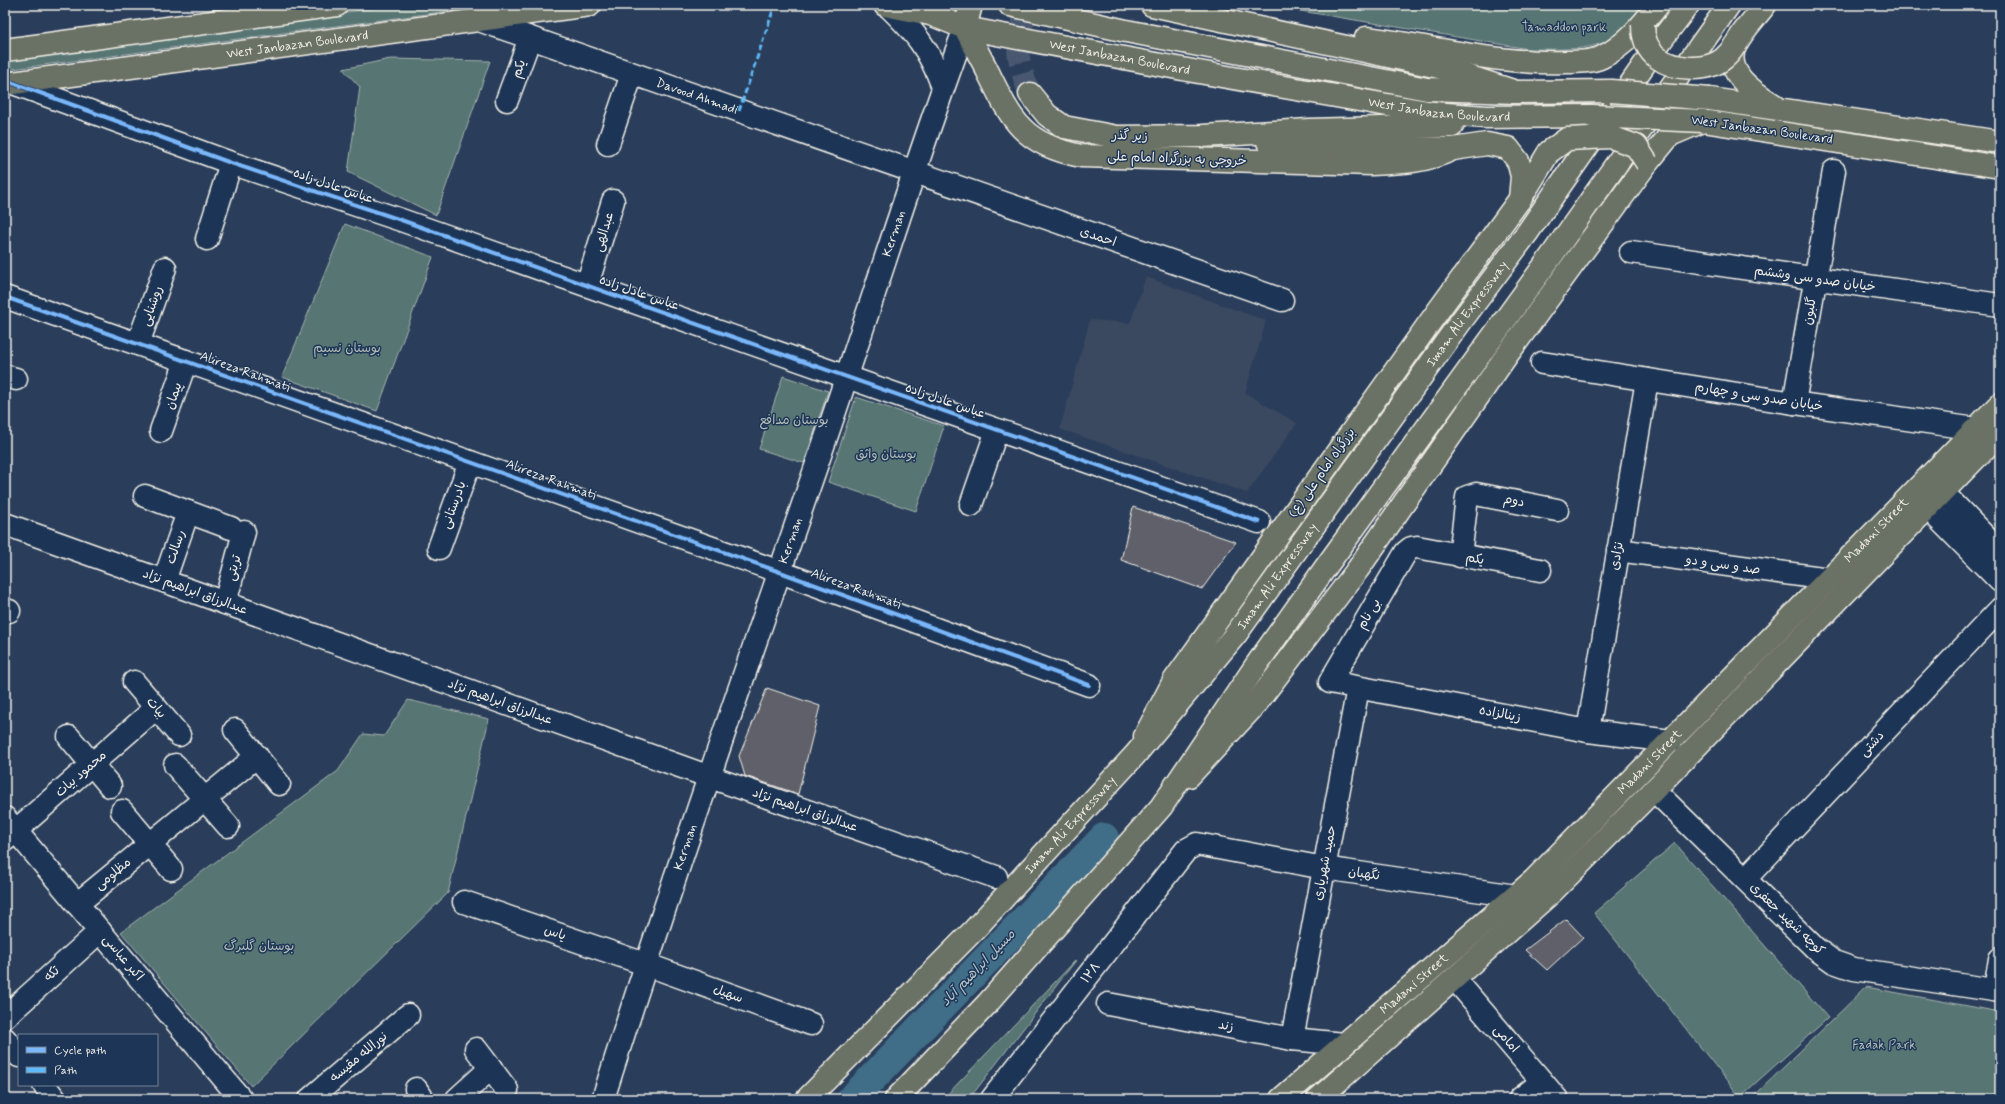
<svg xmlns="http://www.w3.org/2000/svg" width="2005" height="1104" viewBox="0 0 2005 1104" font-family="Mynerve,'Playpen Sans Arabic',sans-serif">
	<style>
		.built { fill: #3a4860 }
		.green { fill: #577573; stroke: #a6b3ae }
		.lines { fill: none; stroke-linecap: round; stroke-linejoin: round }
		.river { stroke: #416d87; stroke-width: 30 }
		.building { fill: #60606a; stroke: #f4f1e8 }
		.major-tunnel { stroke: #485970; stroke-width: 22; stroke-dasharray: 22 11; stroke-linecap: butt }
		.minor-casing { stroke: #f4f1e8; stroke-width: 25 }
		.major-casing { stroke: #f4f1e8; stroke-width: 25 }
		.highway-casing { stroke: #f4f1e8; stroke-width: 25 }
		.minor { stroke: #1d3557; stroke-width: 22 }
		.major { stroke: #6b7165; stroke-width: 22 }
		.highway { stroke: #6b7165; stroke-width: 22 }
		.major-bridge-casing { stroke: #f4f1e8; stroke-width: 25; stroke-linecap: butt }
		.major-bridge { stroke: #6b7165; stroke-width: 22 }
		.quiet { stroke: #60bafa; stroke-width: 3; stroke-dasharray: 6 3; stroke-linecap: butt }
		.cycleway-casing { stroke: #1d3557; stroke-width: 6 }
		.cycleway { stroke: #7ab7fb; stroke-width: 4 }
		.labels { text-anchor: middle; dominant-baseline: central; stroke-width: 3; stroke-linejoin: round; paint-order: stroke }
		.park-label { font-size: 13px; fill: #b5bfb9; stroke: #1d3557 }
		.street-label { font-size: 13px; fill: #f4f1e8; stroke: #1d3557 }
		.water-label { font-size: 14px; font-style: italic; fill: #b5c3c6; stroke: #1d3557 }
	</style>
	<rect width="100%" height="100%" fill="#2a3e5b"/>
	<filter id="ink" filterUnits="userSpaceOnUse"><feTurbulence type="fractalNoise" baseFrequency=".025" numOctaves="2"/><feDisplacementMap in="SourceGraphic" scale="8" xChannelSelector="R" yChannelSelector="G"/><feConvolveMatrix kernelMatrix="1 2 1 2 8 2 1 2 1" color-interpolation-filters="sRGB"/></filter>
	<g filter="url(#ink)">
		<!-- built -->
		<path class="built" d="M1146,277L1266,321L1245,393L1297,423L1247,493L1060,429L1090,320L1130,323Z"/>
		<!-- green -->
		<g class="green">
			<path d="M399,5H494L5,70V58Z"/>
			<path d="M1265,5H1648C1640,15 1613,41 1600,44C1577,51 1553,49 1529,49Z"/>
			<path d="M390,59L490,61L436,215L348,172L360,87L343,69Z"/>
			<path d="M345,224L433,257L377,411L282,377Z"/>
			<path d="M783,376L828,391L804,463L759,449Z"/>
			<path d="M856,397L944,426L916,511L828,482Z"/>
			<path d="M408,700L489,719L448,893L251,1086L121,932L338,771L363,734L384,736Z"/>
			<path d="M1675,843L1828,1018L1740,1097L1594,913Z"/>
			<path d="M1077,959L969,1099H943Z"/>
			<path d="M1866,987L2000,1012V1099H1751Z"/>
		</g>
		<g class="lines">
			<!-- river -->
			<path class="river" d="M852,1099L1104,838"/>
		</g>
		<!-- building -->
		<g class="building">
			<path d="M1133,507L1236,542L1202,589L1121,560Z"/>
			<path d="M767,688L820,706L798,794L745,776L739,756Z"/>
			<path d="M1566,919L1583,937L1547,970L1525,950Z"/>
		</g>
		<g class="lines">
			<!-- major-tunnel -->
			<path class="major-tunnel" d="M1030,94C1021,72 1010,39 1026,17C1030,13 1036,9 1041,5"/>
			<!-- minor casing -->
			<g class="minor-casing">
				<g id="minor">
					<path d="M887,5C916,33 929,49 943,87"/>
					<path id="s1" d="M479,20L1282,300"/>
					<path d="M13,83L231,163L401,220L1259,522"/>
					<path d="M507,100L530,38"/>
					<path d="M608,144L632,74"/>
					<path d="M207,239L231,163"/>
					<path d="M1631,252L2000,305"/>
					<path d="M587,285L613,201"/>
					<path d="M5,297L780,572L1089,685"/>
					<path d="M138,344L165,268"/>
					<path d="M1542,363L1794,403L1976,429"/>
					<path d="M5,376L16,379"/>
					<path d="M1794,403L1834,171"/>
					<path d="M161,431L186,361"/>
					<path d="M1929,478L2000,552"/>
					<path d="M1915,495L2000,581"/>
					<path d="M145,496L188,512L164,581"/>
					<path d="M971,505L997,430"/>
					<path d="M188,512L231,528"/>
					<path d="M5,524L710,777L996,877"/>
					<path d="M439,548L470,462"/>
					<path d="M1618,550L1829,579"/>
					<path d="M1460,556L1467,497L1476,494L1557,510"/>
					<path d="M1540,570L1417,547L1411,548L1406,552L1330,682L1588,731L1671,741"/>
					<path d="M225,603L244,532"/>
					<path d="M5,610L9,611"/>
					<path d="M134,682L179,735"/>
					<path d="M235,730L279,784"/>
					<path d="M1588,731L1647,380"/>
					<path d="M69,737L110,786"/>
					<path d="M175,765L228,826"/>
					<path d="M1654,790L1816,949L1834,962L1854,969L2000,991"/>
					<path d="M122,811L171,869"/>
					<path d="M5,818L241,1099"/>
					<path d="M5,840L156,708"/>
					<path d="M1745,879L2000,609"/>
					<path d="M464,902L645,964L811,1024"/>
					<path d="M77,904L257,756"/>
					<path d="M1455,979L1557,1099"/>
					<path d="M1995,990L2000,959"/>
					<path d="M1108,1004L1292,1039L1344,1044"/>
					<path d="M5,1017L100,931"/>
					<path d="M5,1039L19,1056"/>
					<path d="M1292,1039L1358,688"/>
					<path d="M476,1049L507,1090"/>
					<path d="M44,1085L55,1099"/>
					<path d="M416,1089L423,1099"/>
					<path d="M310,1099L408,1015"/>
					<path d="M457,1099L491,1068"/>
					<path id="s2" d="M603,1099C674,873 753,650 830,426C875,294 916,159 965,28"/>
					<path d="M992,1099L1186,850L1197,844L1324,868L1516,896"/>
					<path d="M1520,1099L1542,1082"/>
				</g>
			</g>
			<!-- major casing -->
			<g class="major-casing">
				<g id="major">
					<path id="s3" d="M885,5L930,14L965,28L1193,71L1433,113L1486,117L1592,116"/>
					<path d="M1010,5L1126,31L1427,89L1516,92"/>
					<path d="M1152,5L1439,67L1516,92L1611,91"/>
					<path d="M1765,5C1756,17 1743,30 1736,44C1721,72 1755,93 1774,105"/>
					<path d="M965,28C972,41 979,55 986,68C1011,119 1021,144 1081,156L1372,164C1402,163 1426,162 1453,149"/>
					<path d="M965,28L971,5"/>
					<path d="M1366,38C1433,46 1499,65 1566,62C1578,62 1592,62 1602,57C1625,46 1643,24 1658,5"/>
					<path d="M5,50L337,5"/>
					<path id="s4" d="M5,84L590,5"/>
					<path d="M1030,94L1047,115L1064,127L1117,137L1202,136L1309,130L1452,126"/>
					<path d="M1710,99L2000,142"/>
					<path d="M1268,142L1273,144L1311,146L1453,149L1487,144L1508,148L1518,161L1522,176L1520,199"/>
					<path d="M1145,736L1174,681L1438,311L1520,199L1549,152"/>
					<path d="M1189,776L1255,705L1358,569L1507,355L1647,163L1670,135L1703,121L2000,167"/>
					<path id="s5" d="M1281,1099L1534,880L2000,404"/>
					<path d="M1318,1099L1552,892L1654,790L2000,433"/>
				</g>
			</g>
			<!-- highway casing -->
			<g class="highway-casing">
				<g id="highway">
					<path id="s6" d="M807,1099L974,930L1135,755L1236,634L1459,324L1527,233L1662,39L1688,5"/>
					<path d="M896,1099L987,1004L1161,807L1257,664L1328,564L1552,255L1729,5"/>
				</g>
			</g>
			<!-- minor -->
			<use href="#minor" class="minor"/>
			<!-- major -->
			<use href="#major" class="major"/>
			<!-- highway -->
			<use href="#highway" class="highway"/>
			<!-- major-bridge casing -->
			<g class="major-bridge-casing">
				<g id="major-bridge">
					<path d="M1643,25C1643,38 1647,50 1658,58C1674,70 1707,72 1723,59C1728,55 1732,50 1735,45"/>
					<path d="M1611,91L1710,99"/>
					<path d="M1592,116L1703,121"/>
					<path d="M1549,152L1567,139L1611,137L1636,146L1647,163"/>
				</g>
			</g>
			<!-- major-bridge -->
			<use href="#major-bridge" class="major-bridge"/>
			<!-- quiet -->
			<path class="quiet" d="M739,111L775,5"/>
			<!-- cycleway casing -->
			<g class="cycleway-casing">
				<g id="cycleway">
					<path d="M13,83L231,163L401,220L1259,522"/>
					<path d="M5,297L780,572L1089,685"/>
				</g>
			</g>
			<!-- cycleway -->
			<use href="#cycleway" class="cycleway"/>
		</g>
	</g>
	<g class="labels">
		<!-- park labels -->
		<g class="park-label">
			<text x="1564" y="27">Tamaddon park</text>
			<text x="347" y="348">بوستان نسیم</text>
			<text x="794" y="420">بوستان مدافع</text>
			<text x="886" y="454">بوستان واثق</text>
			<text x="259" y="946">بوستان گلبرگ</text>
			<text x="1884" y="1045">Fadak Park</text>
		</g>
		<!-- street labels -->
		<g class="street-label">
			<text stroke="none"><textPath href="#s4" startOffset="295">West Janbazan Boulevard</textPath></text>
			<text stroke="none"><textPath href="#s3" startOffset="241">West Janbazan Boulevard</textPath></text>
			<text transform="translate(519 69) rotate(-70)">یکم</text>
			<text stroke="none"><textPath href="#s1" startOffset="231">Davood Ahmadi</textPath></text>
			<text stroke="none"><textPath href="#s3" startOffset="565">West Janbazan Boulevard</textPath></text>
			<text transform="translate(1762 130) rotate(8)">West Janbazan Boulevard</text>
			<text transform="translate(1130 136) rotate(2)">زیر گذر</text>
			<text transform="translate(1177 159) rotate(2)">خروجی به بزرگراه امام علی</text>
			<text transform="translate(333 186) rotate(19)">عباس عادل زاده</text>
			<text transform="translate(604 232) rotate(-73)">عبدالهی</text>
			<text stroke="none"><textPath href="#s2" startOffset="913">Kerman</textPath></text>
			<text transform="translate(1098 237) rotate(19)">احمدی</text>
			<text transform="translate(1815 279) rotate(8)">خیابان صدو سی وششم</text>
			<text transform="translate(639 293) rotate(19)">عباس عادل زاده</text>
			<text transform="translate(152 306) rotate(-71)">روشنایی</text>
			<text transform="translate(1810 311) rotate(-80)">گلبون</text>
			<text stroke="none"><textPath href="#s6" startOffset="1028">Imam Ali Expressway</textPath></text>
			<text transform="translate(245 372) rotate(20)">Alireza Rahmati</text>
			<text transform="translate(174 396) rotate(-71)">پیمان</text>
			<text transform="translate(1759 397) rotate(9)">خیابان صدو سی و چهارم</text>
			<text transform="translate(945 401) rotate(19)">عباس عادل زاده</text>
			<text transform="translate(1322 473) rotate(-55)">بزرگراه امام علی (ع)</text>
			<text transform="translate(551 480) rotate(20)">Alireza Rahmati</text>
			<text transform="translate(1514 501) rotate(11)">دوم</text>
			<text transform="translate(454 505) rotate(-70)">بادرستانی</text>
			<text stroke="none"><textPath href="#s5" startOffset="824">Madani Street</textPath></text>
			<text stroke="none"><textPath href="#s2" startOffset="589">Kerman</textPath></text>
			<text transform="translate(176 547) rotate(-71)">رسالت</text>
			<text transform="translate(1617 556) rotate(-80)">نژادی</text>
			<text transform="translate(1475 559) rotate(10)">یکم</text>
			<text transform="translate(1723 565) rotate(8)">صد و سی و دو</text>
			<text transform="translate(234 568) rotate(-75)">تربتی</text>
			<text stroke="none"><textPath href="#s6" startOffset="704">Imam Ali Expressway</textPath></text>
			<text transform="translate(856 589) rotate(20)">Alireza Rahmati</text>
			<text transform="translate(195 592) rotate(20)">عبدالرزاق ابراهیم نژاد</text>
			<text transform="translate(1369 614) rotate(-60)">بی نام</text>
			<text transform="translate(500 702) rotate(20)">عبدالرزاق ابراهیم نژاد</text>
			<text transform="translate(156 708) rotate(50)">بیات</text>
			<text transform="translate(1500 714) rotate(11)">زینالزاده</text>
			<text transform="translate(1872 744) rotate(-47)">دشتی</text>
			<text stroke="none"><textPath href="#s5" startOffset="500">Madani Street</textPath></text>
			<text transform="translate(81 774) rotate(-41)">محمود بیات</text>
			<text transform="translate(805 810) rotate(19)">عبدالرزاق ابراهیم نژاد</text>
			<text stroke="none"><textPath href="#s6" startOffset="380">Imam Ali Expressway</textPath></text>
			<text stroke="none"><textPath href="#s2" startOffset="265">Kerman</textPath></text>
			<text transform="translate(1325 863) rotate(-79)">حمید شهریاری</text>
			<text transform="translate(113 874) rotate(-39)">مظلومی</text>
			<text transform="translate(1364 874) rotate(8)">نگهبان</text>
			<text transform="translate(1787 919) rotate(44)">کوچه شهید جعفری</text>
			<text transform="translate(555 933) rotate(19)">یاس</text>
			<text transform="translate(123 958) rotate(50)">اکبر عباسی</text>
			<text transform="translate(1091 973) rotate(-52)">۱۲۸</text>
			<text transform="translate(52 974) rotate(-42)">تکه</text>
			<text stroke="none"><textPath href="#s5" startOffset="176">Madani Street</textPath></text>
			<text transform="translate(728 994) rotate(20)">سهیل</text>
			<text transform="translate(1226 1026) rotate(11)">زند</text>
			<text transform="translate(1506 1039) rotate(49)">امامی</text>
			<text transform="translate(359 1057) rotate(-40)">نورالله مقیسه</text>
		</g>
		<!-- water labels -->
		<g class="water-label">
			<text transform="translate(978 968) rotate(-46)">مسیل ابراهیم آباد</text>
		</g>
	</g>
	<!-- margin -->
	<rect width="2005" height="1104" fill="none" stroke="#1d3557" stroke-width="20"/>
	<rect x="10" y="10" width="1985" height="1084" fill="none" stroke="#f4f1e8" stroke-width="1.5" filter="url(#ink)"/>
	<!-- legend -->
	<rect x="18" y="1034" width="140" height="52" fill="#1d3557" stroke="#738091"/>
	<rect x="26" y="1047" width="20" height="6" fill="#7ab7fb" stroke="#738091"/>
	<text x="54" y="1054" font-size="12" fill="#f4f1e8">Cycle path</text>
	<rect x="26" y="1067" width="20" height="6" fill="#60bafa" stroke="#738091"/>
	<text x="54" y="1074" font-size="12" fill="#f4f1e8">Path</text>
</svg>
